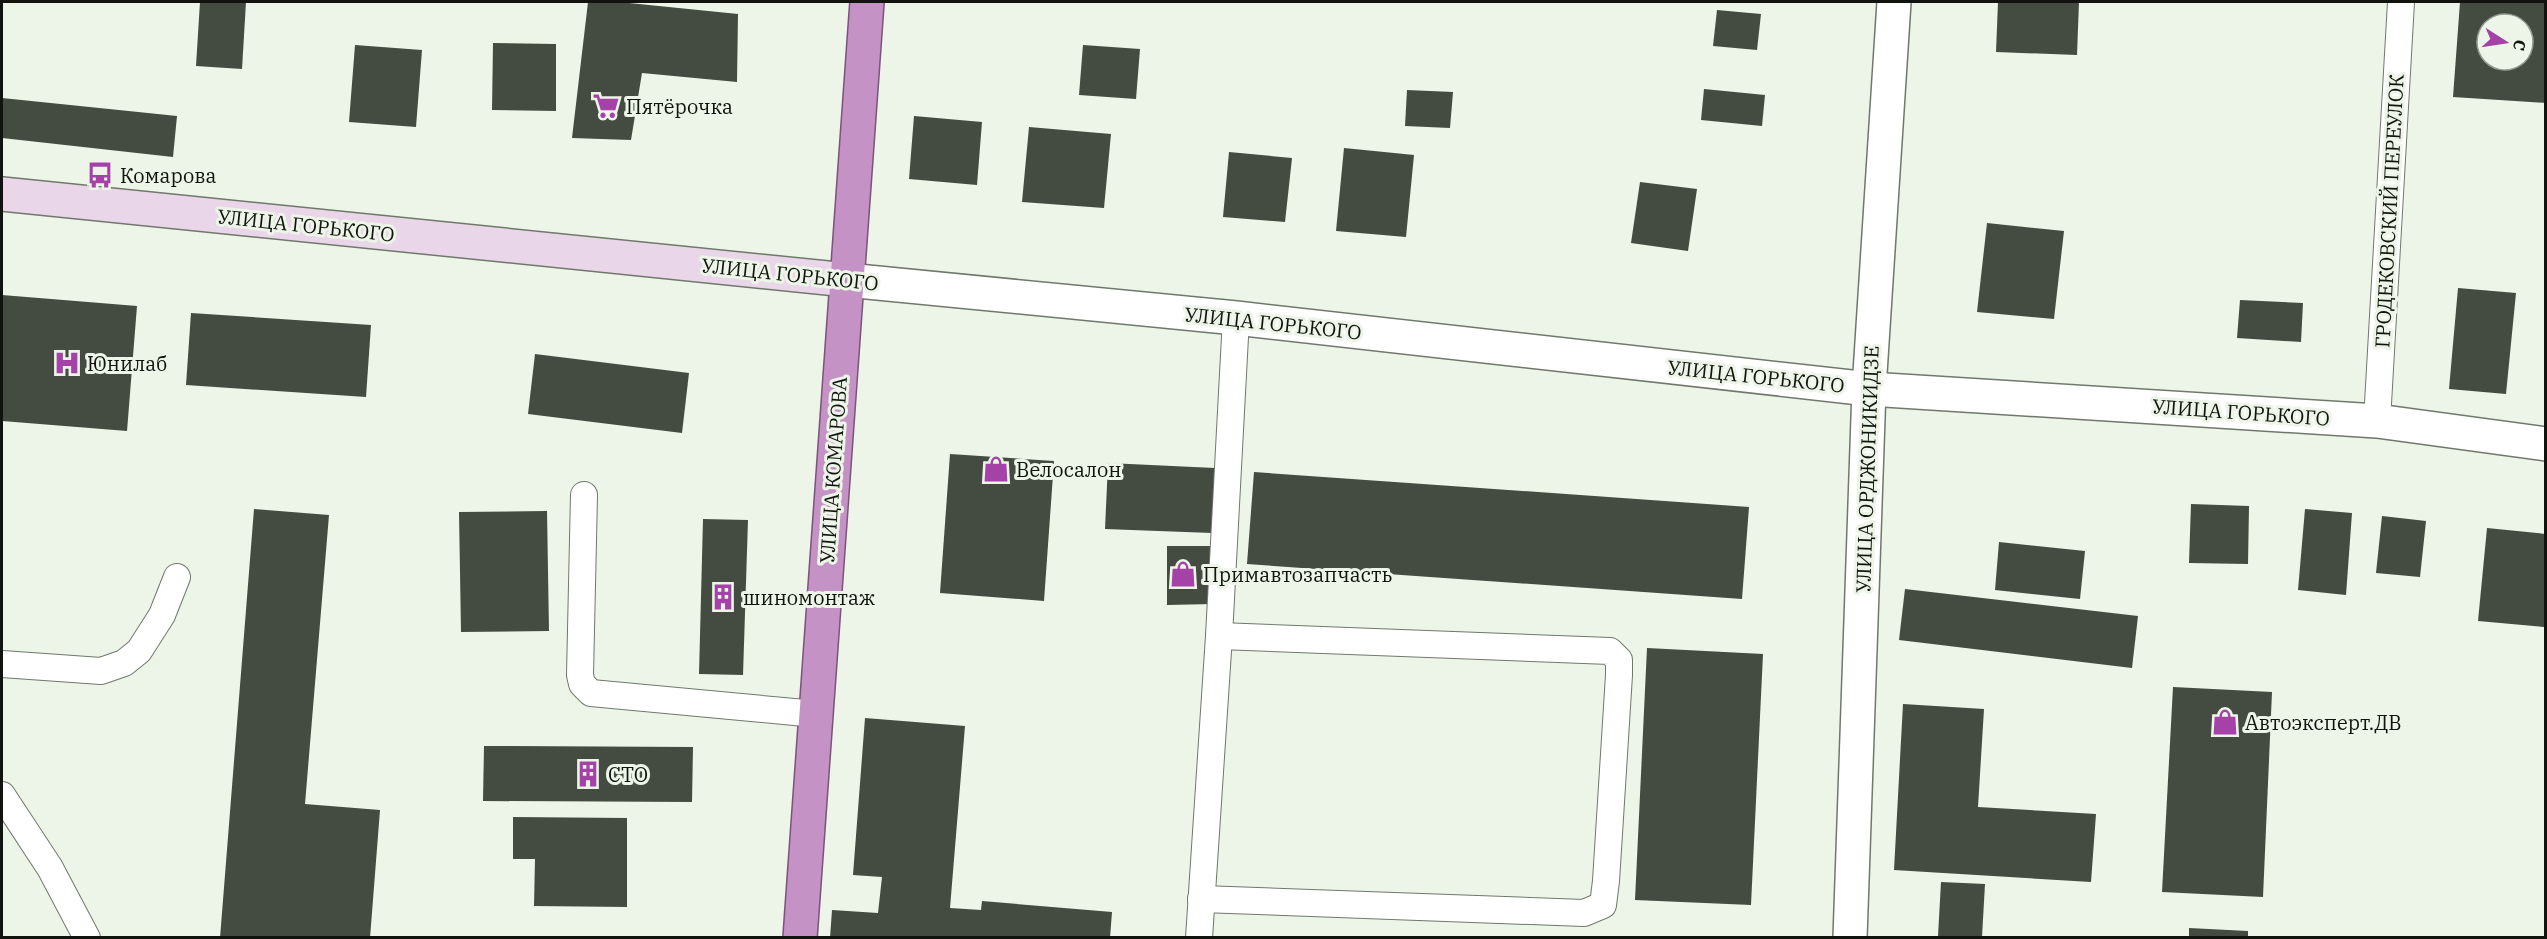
<svg xmlns="http://www.w3.org/2000/svg" width="2547" height="939" viewBox="0 0 2547 939" font-family="'IBM Plex Serif',serif">
	<style>
		.building { fill: #444b40; fill-rule: evenodd }
		.lines { fill: none; stroke-linecap: round; stroke-linejoin: round }
		.service-casing { stroke: #70786b; stroke-width: 28 }
		.minor-casing { stroke: #70786b; stroke-width: 36 }
		.secondary-casing { stroke: #70786b; stroke-width: 36 }
		.trunk-casing { stroke: #7b537b; stroke-width: 36 }
		.service { stroke: #fff; stroke-width: 26 }
		.minor { stroke: #fff; stroke-width: 33 }
		.secondary { stroke: #e9d6e9; stroke-width: 33 }
		.trunk { stroke: #c492c4; stroke-width: 33 }
		.labels { text-anchor: middle; dominant-baseline: central; stroke-width: 6; stroke-linejoin: round; paint-order: stroke }
		.poi-label { font-size: 20px; fill: #10130e; stroke: #ecf5e7; text-anchor: start }
		.street-label { font-size: 20px; fill: #10130e; stroke: #ecf5e7 }
	</style>
	<rect width="100%" height="100%" fill="#ecf5e7"/>
	<!-- building -->
	<g class="building">
		<path d="M200,2H246L242,69L196,66Z"/>
		<path d="M588,2H619L738,14L737,82L642,73L631,140L572,138Z"/>
		<path d="M1998,2H2079L2077,55L1996,52Z"/>
		<path d="M2460,2H2546V103L2453,97ZM2487,24H2523V60H2487Z"/>
		<path d="M1717,10L1761,14L1757,50L1713,46Z"/>
		<path d="M493,43L556,44V111L492,110Z"/>
		<path d="M355,45L422,50L416,127L349,122Z"/>
		<path d="M1083,45L1140,49L1136,99L1079,95Z"/>
		<path d="M1704,89L1765,95L1762,126L1701,120Z"/>
		<path d="M1407,90L1453,92L1450,128L1405,126Z"/>
		<path d="M2,98L177,116L173,157L2,138Z"/>
		<path d="M914,116L982,122L977,185L909,179Z"/>
		<path d="M1029,127L1111,134L1104,208L1022,202Z"/>
		<path d="M1344,148L1414,155L1406,237L1336,231Z"/>
		<path d="M1229,152L1292,158L1285,222L1223,217Z"/>
		<path d="M1640,182L1697,189L1688,251L1631,243Z"/>
		<path d="M1987,223L2064,231L2054,319L1977,312Z"/>
		<path d="M2458,288L2516,293L2506,394L2449,389Z"/>
		<path d="M2,295L137,306L127,431L2,421Z"/>
		<path d="M2240,300L2303,303L2301,342L2237,338Z"/>
		<path d="M191,313L371,325L366,397L186,385Z"/>
		<path d="M535,354L689,373L682,433L528,414Z"/>
		<path d="M950,454L1054,461L1044,601L940,593Z"/>
		<path d="M1108,463L1215,468L1212,533L1105,529Z"/>
		<path d="M1254,472L1749,507L1742,599L1247,564Z"/>
		<path d="M2191,504L2249,506L2248,564L2189,563Z"/>
		<path d="M254,509L329,515L305,804L380,810L370,938H220Z"/>
		<path d="M2305,509L2352,513L2346,595L2298,590Z"/>
		<path d="M547,511L549,631L461,632L459,512Z"/>
		<path d="M2382,516L2426,521L2420,577L2376,573Z"/>
		<path d="M703,519L748,520L743,675L699,674Z"/>
		<path d="M2487,528L2546,534L2544,627L2478,621Z"/>
		<path d="M1999,542L2085,551L2080,599L1995,590Z"/>
		<path d="M1167,546H1212L1213,604L1167,605Z"/>
		<path d="M1905,589L2138,616L2132,668L1899,640Z"/>
		<path d="M1647,648L1763,654L1751,905L1635,900Z"/>
		<path d="M2173,687L2272,692L2263,897L2162,892Z"/>
		<path d="M1903,704L1984,709L1978,807L2096,814L2091,882L1894,870Z"/>
		<path d="M865,718L965,726L950,908L981,910L982,901L1112,912L1110,938H830L832,910L878,913L882,877L853,875Z"/>
		<path d="M484,746L693,747L692,802L483,801Z"/>
		<path d="M513,817L627,818V907L534,906L535,859H513Z"/>
		<path d="M1941,882L1985,884L1982,937L1938,936Z"/>
		<path d="M2189,928L2248,931V938H2189Z"/>
	</g>
	<g class="lines">
		<!-- service casing -->
		<g class="service-casing">
			<g id="service">
				<path d="M2377,421L2401,2"/>
				<path d="M584,495L580,675L582,684L591,693L816,714"/>
				<path d="M2,664L101,671L124,663L139,651L162,615L177,577"/>
				<path d="M2,795L50,868L87,938"/>
				<path d="M1201,899L1584,913L1603,905L1606,881L1619,675V660L1610,651L1219,636"/>
				<path d="M1199,938L1219,636L1236,318"/>
			</g>
		</g>
		<!-- minor casing -->
		<g class="minor-casing">
			<g id="minor">
				<path d="M847,280L1236,318L1869,389L2377,421L2546,444"/>
				<path d="M1850,938L1869,389L1894,2"/>
			</g>
		</g>
		<!-- secondary casing -->
		<g class="secondary-casing">
			<path id="secondary" d="M2,194L847,280"/>
		</g>
		<!-- trunk casing -->
		<g class="trunk-casing">
			<path id="trunk" d="M800,938L867,2"/>
		</g>
		<!-- service -->
		<use href="#service" class="service"/>
		<!-- minor -->
		<use href="#minor" class="minor"/>
		<!-- secondary -->
		<use href="#secondary" class="secondary"/>
		<!-- trunk -->
		<use href="#trunk" class="trunk"/>
	</g>
	<!-- icons -->
	<defs>
		<g id="supermarket-bare" transform="scale(2.07)"><path d="M-6-5.5h2.5l.6 2H6L4.5 2H-2.5L-4.4-4H-6ZM-1.5 3.2a1.3 1.3 0 1 0 .1 0ZM3 3.2a1.3 1.3 0 1 0 .1 0Z" fill="#a542a7" stroke="#ecf5e7" stroke-width="2.5" paint-order="stroke"/></g>
		<g id="bus-bare" transform="scale(2.07)"><path d="M-5-6H5V4H4V6H2V4H-2V6H-4V4H-5ZM-3.5-4V0h7V-4ZM-3.5 1.2v1.5H-2V1.2ZM2 1.2v1.5H3.5V1.2Z" fill="#a542a7" stroke="#ecf5e7" stroke-width="2.5" paint-order="stroke"/></g>
		<g id="hospital-bare" transform="scale(2.07)"><path d="M-5-5h3v3.5h4V-5h3V5h-3V1.5h-4V5h-3Z" fill="#a542a7" stroke="#ecf5e7" stroke-width="2.5" paint-order="stroke"/></g>
		<g id="shop-bare" transform="scale(2.07)"><path d="M-5-2.5h2.3a2.7 3.5 0 0 1 5.4 0H5L5.5 6h-11ZM-1.5-2.5h3a1.5 2.3 0 0 0-3 0Z" fill="#a542a7" stroke="#ecf5e7" stroke-width="2.5" paint-order="stroke"/></g>
		<g id="building-bare" transform="scale(2.07)"><path d="M-4-6H4V6H1V3H-1V6H-4ZM-2.5-4.3h1.7v1.8h-1.7ZM.8-4.3h1.7v1.8H.8ZM-2.5-1h1.7V.8h-1.7ZM.8-1h1.7V.8H.8Z" fill="#a542a7" stroke="#ecf5e7" stroke-width="2.5" paint-order="stroke"/></g>
	</defs>
	<g fill-rule="evenodd">
		<use href="#supermarket-bare" x="606" y="106"/>
		<use href="#bus-bare" x="100" y="175"/>
		<use href="#hospital-bare" x="67" y="363"/>
		<use href="#shop-bare" x="996" y="469"/>
		<use href="#shop-bare" x="1183" y="574"/>
		<use href="#building-bare" x="723" y="597"/>
		<use href="#shop-bare" x="2225" y="722"/>
		<use href="#building-bare" x="588" y="774"/>
	</g>
	<g class="labels">
		<!-- poi labels -->
		<g class="poi-label">
			<text x="626" y="106">Пятёрочка</text>
			<text x="120" y="175">Комарова</text>
			<text x="87" y="363">Юнилаб</text>
			<text x="1016" y="469">Велосалон</text>
			<text x="1203" y="574">Примавтозапчасть</text>
			<text x="743" y="597">шиномонтаж</text>
			<text x="2245" y="722">Автоэксперт.ДВ</text>
			<text x="608" y="774">СТО</text>
		</g>
		<!-- street labels -->
		<g class="street-label">
			<text transform="translate(2389 211) rotate(-87)">ГРОДЕКОВСКИЙ ПЕРЕУЛОК</text>
			<text transform="translate(306 225) rotate(6)">УЛИЦА ГОРЬКОГО</text>
			<text transform="translate(790 274) rotate(6)">УЛИЦА ГОРЬКОГО</text>
			<text transform="translate(1273 323) rotate(6)">УЛИЦА ГОРЬКОГО</text>
			<text transform="translate(1756 376) rotate(6)">УЛИЦА ГОРЬКОГО</text>
			<text transform="translate(2241 412) rotate(4)">УЛИЦА ГОРЬКОГО</text>
			<text transform="translate(1867 469) rotate(-88)">УЛИЦА ОРДЖОНИКИДЗЕ</text>
			<text transform="translate(833 470) rotate(-86)">УЛИЦА КОМАРОВА</text>
		</g>
	</g>
	<!-- border -->
	<rect width="2547" height="939" fill="none" stroke="#10130e" stroke-width="6"/>
	<!-- north arrow -->
	<g transform="translate(2505 42) rotate(102)"><circle r="28" fill="#ecf5e7" stroke="#949b90" stroke-width="1.5"/>
	<path d="M0-4.5L10 22L0 15L-10 22Z" fill="#a542a7"/>
	<text y="-9" font-size="16" font-weight="bold" text-anchor="middle" fill="#10130e">С</text>
	</g>
</svg>
